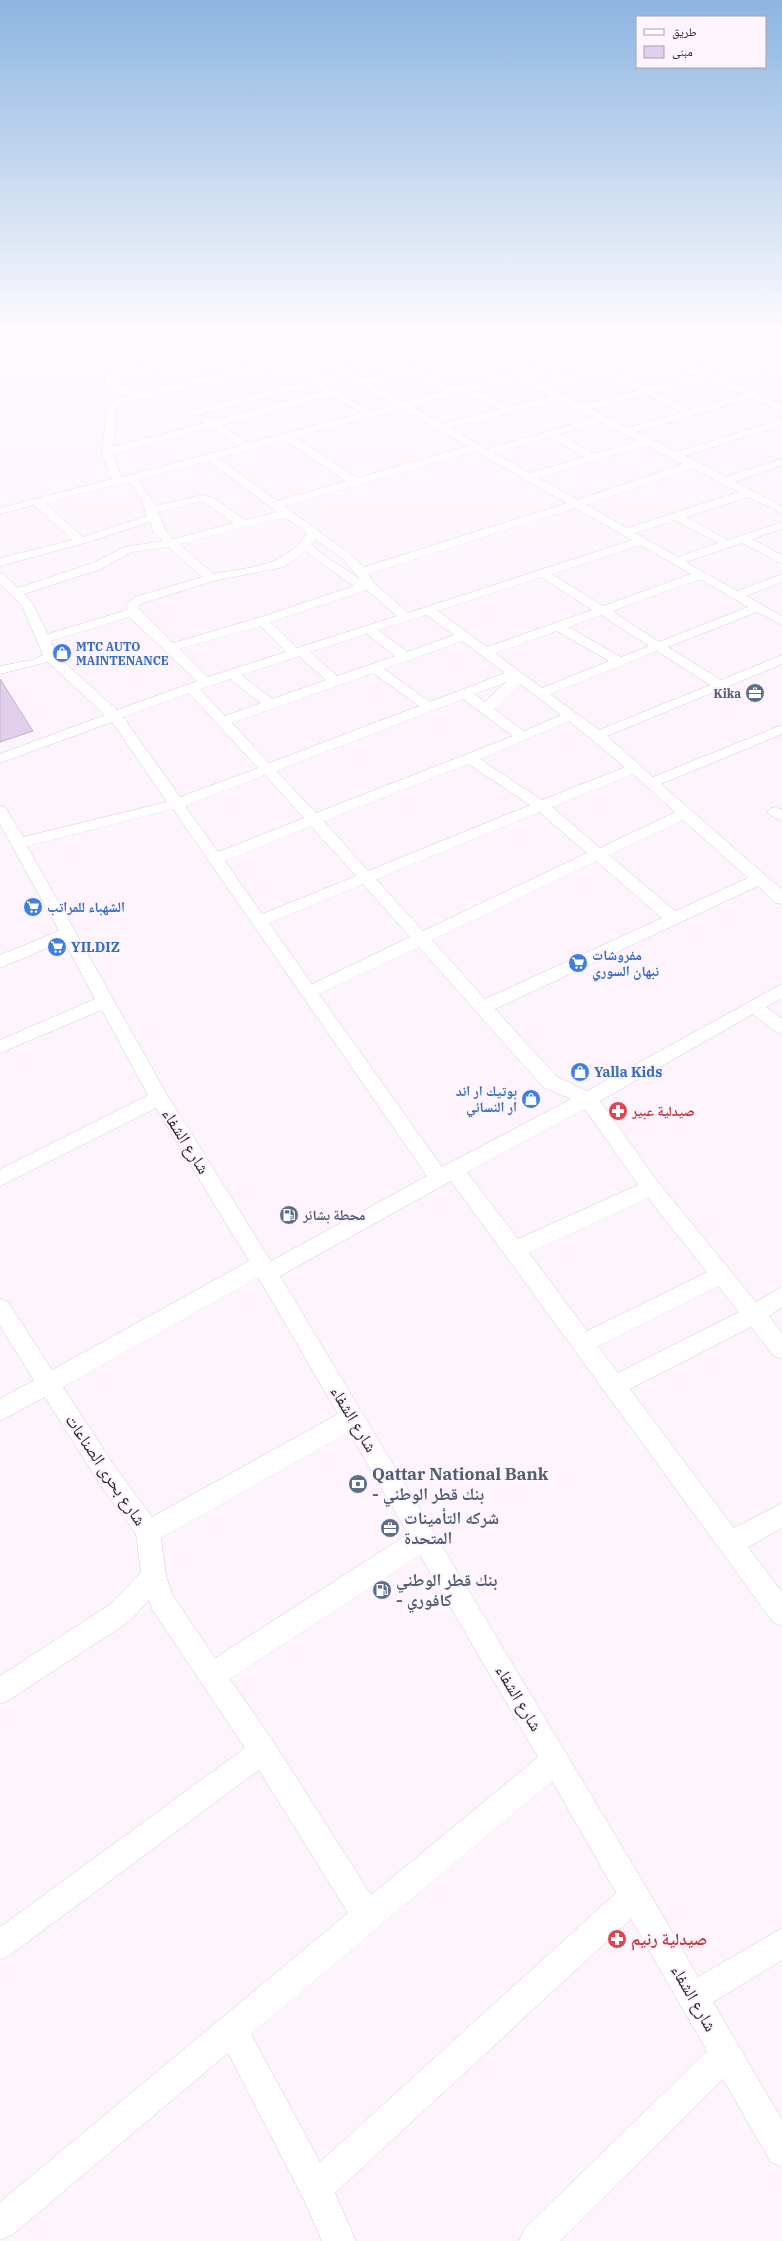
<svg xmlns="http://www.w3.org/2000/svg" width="782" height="2241" viewBox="0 0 782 2241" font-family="'IBM Plex Serif','Noto Naskh Arabic',serif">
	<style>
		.building { fill: #e2ceed; stroke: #bdb3c3 }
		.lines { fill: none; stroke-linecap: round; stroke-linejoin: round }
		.minor-casing { stroke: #d8cad9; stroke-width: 1 }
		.minor { fill: #fff; fill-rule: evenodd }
		.labels { text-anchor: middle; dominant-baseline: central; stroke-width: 4; stroke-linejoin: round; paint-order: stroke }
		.far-shop-label { font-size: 12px; font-weight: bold; fill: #366cbe; stroke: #fdf4fd; text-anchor: start }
		.far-service-label { font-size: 12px; font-weight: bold; fill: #4e5e75; stroke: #fdf4fd; text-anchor: end }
		.shop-label { font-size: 14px; font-weight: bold; fill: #366cbe; stroke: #fdf4fd; text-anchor: start }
		.health-label { font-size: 14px; font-weight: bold; fill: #be3a42; stroke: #fdf4fd; text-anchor: start }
		.service-label { font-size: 14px; font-weight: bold; fill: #4e5e75; stroke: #fdf4fd; text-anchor: start }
		.near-street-label { font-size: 17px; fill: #2a252a; stroke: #fdf4fd }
		.near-service-label { font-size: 17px; font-weight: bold; fill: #4e5e75; stroke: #fdf4fd; text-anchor: start }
		.near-health-label { font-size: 17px; font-weight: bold; fill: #be3a42; stroke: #fdf4fd; text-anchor: start }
	</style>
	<rect width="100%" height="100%" fill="#fdf4fd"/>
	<!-- building -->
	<path class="building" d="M0,679L33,731L0,742Z"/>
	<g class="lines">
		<!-- minor casing -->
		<g class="minor-casing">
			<g id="minor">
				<path d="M123,332H131L137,340L178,332H193L189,335L142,344L176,358L275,336L270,332H280L330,360L367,351L350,341L342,332H351L376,349L445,332H459L383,352L386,355L384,357L374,355L336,364L364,379L403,369L404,366L412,367L488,348L460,332H470L497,346L554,332H567L566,334L515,347L547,363L624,342L603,332H614L627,337L650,332H664L663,334L635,341L679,360L778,336L782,338L781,341L688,364L782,404V411L751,398L636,432L677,452L782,419V425L685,456L726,477L782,459V465L735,482L782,506V513L748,497L686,517L728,540L782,522V529L752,539L782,555V564L742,543L686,562L737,591L782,574V582L746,596L782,616V625L757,612L668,647L721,680L782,655V664L607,736L653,777L782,725V734L661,784L782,890V904L776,903L758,886L495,1009L557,1077L587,1091L782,984V998L766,1007L782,1019V1034L776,1032L753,1014L600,1101L658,1182L756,1302L782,1287V1307L769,1316L782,1333V1359L774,1356L751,1327L630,1389L734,1528L782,1503V1528L748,1547L782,1592V1626L773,1622L451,1181L280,1276L645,1885L698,1977L782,1928V1960L713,2002L782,2120V2167L771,2162L723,2079L560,2241H519L524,2229L707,2051L631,1919L335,2193L356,2241H322L304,2200L228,2053L12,2235L0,2240V2202L348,1913L259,1770L10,1955L0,1960V1927L245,1748L152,1609L149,1600L130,1621L9,1700L0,1704V1676L112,1603L141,1572L136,1534L99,1483L45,1397L0,1421V1399L34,1380L0,1326V1299L8,1302L52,1370L249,1261L156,1108L0,1186V1169L148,1095L102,1010L0,1053V1040L95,999L64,941L0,968V955L59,931L0,824V806L5,807L23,837L167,802L112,722L0,763V754L105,715L48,662L0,674V666L32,660L43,655L22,606L0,584V573L4,574L18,588L93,563L125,547L162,541L153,532L150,522L85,543L0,566V558L73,540L34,505L0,514V508L112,479L102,454L107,406L118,399L130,395L110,391L105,385V379L112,373L166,361C148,354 131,350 123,332ZM281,340L305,353L142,392L115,385V380L118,377ZM631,346L649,354L601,367L585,359ZM505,349L537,366L454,388L419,371ZM312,357L340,373L192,411L190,413L195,416L318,384L319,388L324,391L214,420L207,417L203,418L202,420L205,423L113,447L117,407L124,403ZM657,357L697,375L646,388L609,370ZM575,361L592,369L540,383L524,375ZM410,373L444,391L404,402L370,383ZM599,373L637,391L583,405L547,387ZM347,377L394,404L370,411L323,383ZM515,378L551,396L509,407L473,389ZM706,378L743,395L691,409L654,392ZM463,392L499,409L443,424L411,406ZM644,394L682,412L628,428L591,409ZM331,395L361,413L249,443L221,425ZM559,400L594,418L487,449L450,428ZM401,408L468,446L357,478L295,437ZM602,422L638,441L595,454L559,434ZM211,427L239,446L122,477L112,454ZM549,437L585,457L530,473L494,453ZM285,440L346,481L277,501L218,458ZM646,445L683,464L578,500L538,478ZM475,451L567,503L364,567L351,555L284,506ZM208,461L271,507L278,512L245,520L214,498L202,495L155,506L138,479ZM692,468L739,492L627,528L586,505ZM129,481L141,498L147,516L83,537L45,503ZM202,501L234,523L173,539C161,528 164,521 157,512ZM575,508L632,540L408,613L374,583L369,574ZM285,517L307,533C286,567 249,567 213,574L179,544ZM675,520L718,543L678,557L635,533ZM315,539L343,559L360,579L326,557L311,544ZM640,545L691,574L603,606L552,574ZM168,547L202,577L135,597L127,604V610L48,634L33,604L24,594L101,569L132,552ZM306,551L318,561L354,586L258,618L173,643L139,609V605L143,603L213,581L284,567ZM541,577L592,610L487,647L438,611ZM700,579L748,607L659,642L612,611ZM367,590L397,616L297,648L270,622ZM427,615L454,635L407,652L378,630ZM601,615L649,646L621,657L568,627ZM129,617L197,681L117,710L56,655L51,641ZM260,626L286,652L208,677L179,649ZM557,631L609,661L542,688L495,653ZM367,634L395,656L337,676L310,652ZM462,641L505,673L430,702L384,669ZM657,651L710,685L599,730L550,694ZM299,656L326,680L272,699L241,675ZM373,673L419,706L269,763L232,723ZM230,679L261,703L225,716L200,689ZM506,682L485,702L474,694ZM520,684L561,715L524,731L494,709ZM189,693L258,768L180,797L123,717ZM463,699L513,736L316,813L276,771ZM569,721L625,767L542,800L480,759ZM468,764L530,805L368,871L324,821ZM633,774L675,812L600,848L552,807ZM265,775L304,818L218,852L185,806ZM173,809L427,1176L271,1261L166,1093L27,846ZM539,812L587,853L423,931L376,879ZM683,820L748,878L675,911L609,855ZM311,826L356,876L262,914L225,861ZM596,861L662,918L485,999L432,940ZM363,884L410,937L312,984L269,923ZM419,947L543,1087L571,1099L442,1167L319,994ZM585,1109L638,1185L518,1239L467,1172ZM648,1198L707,1272L587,1331L529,1253ZM258,1277L338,1414L152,1517L115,1467L63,1387ZM718,1286L739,1312L618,1373L598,1346ZM349,1432L408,1534L215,1658L172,1594L166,1576L161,1538ZM420,1555L538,1757L371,1895L273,1741L230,1679ZM552,1781L616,1893L320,2162L251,2034Z"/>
				<path d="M775,807L782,810V821L770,815L767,812L770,809Z"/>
			</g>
		</g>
		<!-- minor -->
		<use href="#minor" class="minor"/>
	</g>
	<!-- sky -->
	<linearGradient id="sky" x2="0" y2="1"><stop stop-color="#8cb5e0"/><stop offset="0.51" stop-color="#fefafe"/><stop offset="1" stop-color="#fefafe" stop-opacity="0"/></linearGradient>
	<rect width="782" height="645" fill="url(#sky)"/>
	<!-- icons -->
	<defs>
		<g id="shop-disc" transform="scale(1)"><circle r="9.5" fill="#3f7fe0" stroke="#fdf4fd"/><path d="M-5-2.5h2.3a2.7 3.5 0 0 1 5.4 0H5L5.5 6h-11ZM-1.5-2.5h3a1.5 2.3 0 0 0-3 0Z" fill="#fff"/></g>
		<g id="office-disc" transform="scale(1)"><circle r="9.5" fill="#5c6f8a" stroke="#fdf4fd"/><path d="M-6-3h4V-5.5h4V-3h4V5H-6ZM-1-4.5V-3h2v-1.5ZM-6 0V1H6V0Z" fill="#fff"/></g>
		<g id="supermarket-disc" transform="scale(1)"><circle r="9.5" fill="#3f7fe0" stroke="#fdf4fd"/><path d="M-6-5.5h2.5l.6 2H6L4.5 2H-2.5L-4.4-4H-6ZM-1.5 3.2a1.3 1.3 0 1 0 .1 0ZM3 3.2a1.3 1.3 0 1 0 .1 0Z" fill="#fff"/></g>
		<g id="pharmacy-disc" transform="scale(1)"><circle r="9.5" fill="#e0444e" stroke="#fdf4fd"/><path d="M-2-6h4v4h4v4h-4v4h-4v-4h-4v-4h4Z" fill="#fff"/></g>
		<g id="fuel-disc" transform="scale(1)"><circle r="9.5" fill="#5c6f8a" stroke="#fdf4fd"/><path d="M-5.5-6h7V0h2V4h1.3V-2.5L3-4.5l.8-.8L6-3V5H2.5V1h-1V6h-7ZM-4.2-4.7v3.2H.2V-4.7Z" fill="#fff"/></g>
		<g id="bank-disc" transform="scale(1)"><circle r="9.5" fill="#5c6f8a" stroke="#fdf4fd"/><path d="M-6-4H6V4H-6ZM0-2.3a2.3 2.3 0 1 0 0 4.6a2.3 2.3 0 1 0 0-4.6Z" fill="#fff"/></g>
	</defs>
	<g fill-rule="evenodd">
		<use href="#shop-disc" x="62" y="653"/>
		<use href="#office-disc" x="755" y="693"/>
		<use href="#supermarket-disc" x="33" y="907"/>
		<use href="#supermarket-disc" x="57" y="947"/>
		<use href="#supermarket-disc" x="578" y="963"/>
		<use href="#shop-disc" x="580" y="1072"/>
		<use href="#shop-disc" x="531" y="1099"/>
		<use href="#pharmacy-disc" x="618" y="1111"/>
		<use href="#fuel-disc" x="289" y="1215"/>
		<use href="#bank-disc" x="358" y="1484"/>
		<use href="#office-disc" x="390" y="1528"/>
		<use href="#fuel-disc" x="382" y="1590"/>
		<use href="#pharmacy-disc" x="617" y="1939"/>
	</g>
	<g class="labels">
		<!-- far-shop labels -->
		<g class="far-shop-label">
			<text x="76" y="646">MTC AUTO<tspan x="76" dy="14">MAINTENANCE</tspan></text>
		</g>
		<!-- far-service labels -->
		<g class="far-service-label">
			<text x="741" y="693">Kika</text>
		</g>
		<!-- shop labels -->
		<g class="shop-label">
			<text x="47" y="907">الشهباء للمراتب</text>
			<text x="71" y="947">YILDIZ</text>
			<text x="592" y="955">مفروشات<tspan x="592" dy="16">نبهان السوري</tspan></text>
			<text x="594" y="1072">Yalla Kids</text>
			<text x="517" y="1091" text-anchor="end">بوتيك ار اند<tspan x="517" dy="16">ار النسائي</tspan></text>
		</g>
		<!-- health labels -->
		<g class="health-label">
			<text x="632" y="1111">صيدلية عبير</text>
		</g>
		<!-- service labels -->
		<g class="service-label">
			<text x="303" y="1215">محطة بشائر</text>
		</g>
		<!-- near-street labels -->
		<g class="near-street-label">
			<text transform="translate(186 1141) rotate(58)">شارع الشفاء</text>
			<text transform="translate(354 1419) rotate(59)">شارع الشفاء</text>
			<text transform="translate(106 1470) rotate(56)">شارع بحرى الصناعات</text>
			<text transform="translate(519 1698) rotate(59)">شارع الشفاء</text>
			<text transform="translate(694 1998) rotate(60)">شارع الشفاء</text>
		</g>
		<!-- near-service labels -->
		<g class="near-service-label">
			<text x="372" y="1474">Qattar National Bank<tspan x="372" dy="20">- بنك قطر الوطني</tspan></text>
			<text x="404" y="1518">شركه التأمينات<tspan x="404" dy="20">المتحدة</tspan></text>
			<text x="396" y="1580">بنك قطر الوطني<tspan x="396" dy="20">- كافوري</tspan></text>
		</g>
		<!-- near-health labels -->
		<g class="near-health-label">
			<text x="631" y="1939">صيدلية رنيم</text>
		</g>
	</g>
	<!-- legend -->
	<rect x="636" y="16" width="130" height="52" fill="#fdf4fd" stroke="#a9a1a9"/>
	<rect x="644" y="29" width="20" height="6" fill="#ffffff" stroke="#a9a1a9"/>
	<text x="672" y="36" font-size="12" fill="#2a252a">طريق</text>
	<rect x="644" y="46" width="20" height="12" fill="#e2ceed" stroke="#a9a1a9"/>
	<text x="672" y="56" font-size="12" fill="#2a252a">مبنى</text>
</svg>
